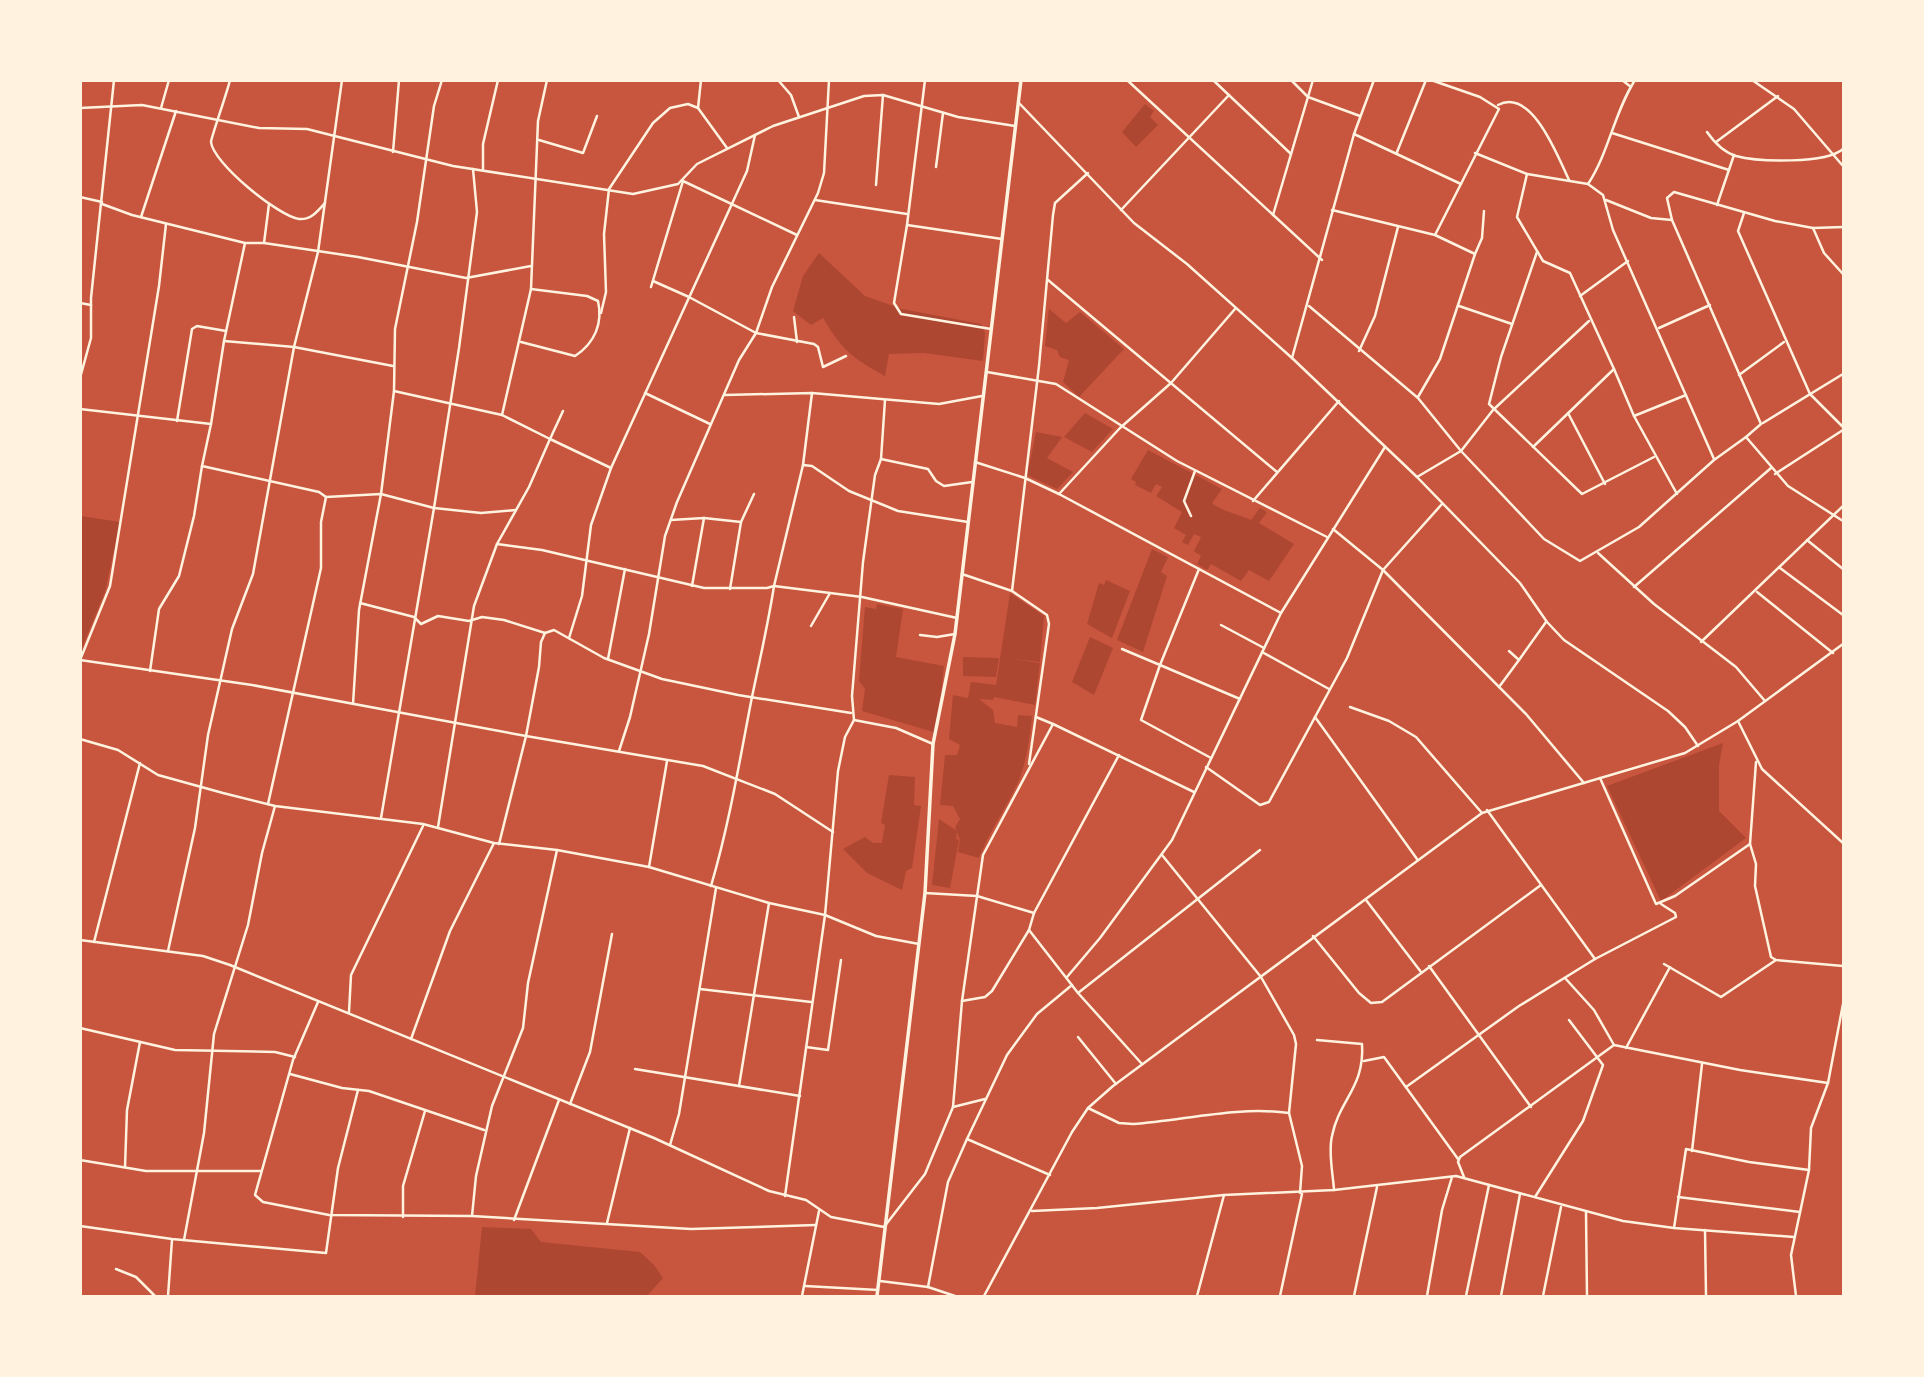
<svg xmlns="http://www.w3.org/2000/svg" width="1924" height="1377" viewBox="0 0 1924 1377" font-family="'Public Sans',sans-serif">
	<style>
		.green { fill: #ae4732 }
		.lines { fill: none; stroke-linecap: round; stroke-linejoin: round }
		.minor { stroke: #fff3e0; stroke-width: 2.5 }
		.tertiary { stroke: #fff3e0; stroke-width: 2.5 }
		.trunk { stroke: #fff3e0; stroke-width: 3.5 }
	</style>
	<rect width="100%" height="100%" fill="#c8553d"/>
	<!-- green -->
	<g class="green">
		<path d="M1145,104L1154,111L1150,117L1158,125L1136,147L1122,132Z"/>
		<path d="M819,253L865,296L902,309L981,324L985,333L983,361L924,353L889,354L885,376C851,357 843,351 823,318L811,325L793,311L803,276Z"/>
		<path d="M1049,309L1066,323L1080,312L1124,349L1079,397L1063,382L1069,360L1060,357L1057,350L1045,346Z"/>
		<path d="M1085,413L1113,429L1092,452L1064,437Z"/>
		<path d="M1036,432L1062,437L1047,458L1073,472L1057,489L1027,475Z"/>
		<path d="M1148,450L1222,489L1212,503C1219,510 1240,515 1251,520L1260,508L1267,512L1259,523L1294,544L1269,581L1249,570L1241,581L1211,564L1207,570L1197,564L1201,556L1194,551L1201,537L1194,534L1188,545L1182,542L1186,535L1174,528L1182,512L1156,496L1162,487L1156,484L1151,493L1135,485L1136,482L1131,479Z"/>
		<path d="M81,516L120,522L105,592L81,650Z"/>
		<path d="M1152,549L1168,557L1161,572L1167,576L1143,652L1117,640Z"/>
		<path d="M1106,580L1130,591L1112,638L1087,624L1099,583L1104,585Z"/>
		<path d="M1010,593L1044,616L1040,662L1013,659L1040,663L1035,705L994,697L993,700L979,699L993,710L995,723L1017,727L1018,715L1032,716C1030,737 1027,759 1019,780C1007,807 990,830 979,858L958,852L960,840L955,827L960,819L953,806L940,805L945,755H957L960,745L949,739L953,695L968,698L971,682L996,685Z"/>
		<path d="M877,604L903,609L896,657L944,666L937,733L862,711L865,689L859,681L865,607L876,609Z"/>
		<path d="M1090,637L1113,648L1094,695L1072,682Z"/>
		<path d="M963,657L999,658L996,677L963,676Z"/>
		<path d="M1723,743L1719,765V811L1746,838L1661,901L1607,786Z"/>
		<path d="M889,775L915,777L914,805L921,806L912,868L906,871L902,890L867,873L843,849L865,837L873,843H882L885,825L881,823Z"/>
		<path d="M939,819L957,831L956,839L959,840L950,888L932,885Z"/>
		<path d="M482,1227L531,1229L541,1242L640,1252L654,1265L663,1278L647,1296H475Z"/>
	</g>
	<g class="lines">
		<!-- minor -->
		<g class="minor">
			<path d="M230,80C228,90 211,138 211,142C213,163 278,216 299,219C311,220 318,211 325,203"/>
			<path d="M778,80L791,95L799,117"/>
			<path d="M1127,80L1322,260"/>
			<path d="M1213,80L1291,154"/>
			<path d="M1291,80L1308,97L1360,116"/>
			<path d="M1431,80L1480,97L1499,109L1435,235"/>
			<path d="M1622,80L1631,87"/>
			<path d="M1635,80C1614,113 1609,152 1588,184L1603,195L1613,230L1714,459"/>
			<path d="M1752,80L1794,109L1843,166"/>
			<path d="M1498,105C1532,87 1558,157 1569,180"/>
			<path d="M161,108L169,80"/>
			<path d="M698,108L701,80"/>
			<path d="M1707,132C1714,142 1723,152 1736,156C1758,162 1826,164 1843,149"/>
			<path d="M1612,133L1729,170"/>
			<path d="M1354,134L1461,184"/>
			<path d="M539,140L583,153L597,116"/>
			<path d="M1716,142L1778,96"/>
			<path d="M393,152L399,80"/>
			<path d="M1397,152L1426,80"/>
			<path d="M1475,153L1527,174L1588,184"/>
			<path d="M936,167L943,113"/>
			<path d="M473,169L477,212L459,348L434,508L481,513L516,510"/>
			<path d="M483,169V144L498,80"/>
			<path d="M1527,174L1517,217L1543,261L1570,273L1614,369L1533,447"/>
			<path d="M876,185L883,95"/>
			<path d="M80,197L102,202"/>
			<path d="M815,200L907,214"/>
			<path d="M1606,200L1651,218L1672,220"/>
			<path d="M102,204L132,215L245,243H264L358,257L466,278L531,266"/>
			<path d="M1717,205L1734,155"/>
			<path d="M1121,210L1229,95"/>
			<path d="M1332,210L1435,235L1475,254L1440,359L1418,397"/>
			<path d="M1744,213L1738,231L1810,394L1843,427"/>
			<path d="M1273,215L1313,80"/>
			<path d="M141,217L176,111"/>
			<path d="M907,225L925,80"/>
			<path d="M1843,227L1813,228L1775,221L1674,192L1667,198L1672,220L1761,424L1746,437L1788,486L1843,521"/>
			<path d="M1813,228L1824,253L1843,274"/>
			<path d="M264,243L269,204"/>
			<path d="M1537,252L1501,357L1489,404L1582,494L1654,457"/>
			<path d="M1475,254L1482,238L1484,211"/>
			<path d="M1048,280L1277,472"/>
			<path d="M653,281L689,297L756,333L814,344L818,347L823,367L846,356"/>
			<path d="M651,287L683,181L797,235"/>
			<path d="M1580,296L1628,261"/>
			<path d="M80,303L91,305"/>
			<path d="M1309,306L1418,398L1461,451L1544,539L1580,561L1639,527L1714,460L1746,437"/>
			<path d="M1459,306L1512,324"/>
			<path d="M601,313L606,292L604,234L609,189L653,123L670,108L688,104L698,108L727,148"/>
			<path d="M794,317L797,342"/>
			<path d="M1659,328L1710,305"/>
			<path d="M991,329L901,314L894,303L907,225L1002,239"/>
			<path d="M224,341L294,347L393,366"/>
			<path d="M521,342L575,356C595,343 603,323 598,301L587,296L531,289"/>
			<path d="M1359,351L1375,316L1398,227"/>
			<path d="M1292,358L1354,134L1374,80"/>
			<path d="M1614,369L1634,416L1677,494"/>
			<path d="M987,372L1056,384L1177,461L1327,537"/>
			<path d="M1739,375L1784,342"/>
			<path d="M80,378L91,338V298L114,80"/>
			<path d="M394,391L502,415L550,439L529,487L497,544L474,606L438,827"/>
			<path d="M645,393L710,424"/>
			<path d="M725,395L812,393L939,404L982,396"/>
			<path d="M80,409L211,424L202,466L319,492L326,497"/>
			<path d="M563,411L550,439L611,468"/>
			<path d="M1568,413L1605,484"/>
			<path d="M502,415L531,289L538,121L547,80"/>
			<path d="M1634,416L1686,395"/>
			<path d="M177,421L192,329L197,326L226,331"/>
			<path d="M1763,423L1843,374"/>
			<path d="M211,424L224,341L245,243"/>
			<path d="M881,459L928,469L936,481L944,486L972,482"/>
			<path d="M975,462L1025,478L1059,494L1281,613"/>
			<path d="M803,465L812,393"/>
			<path d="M1775,474L1843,430"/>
			<path d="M1417,477L1461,451L1493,410L1589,321"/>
			<path d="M1059,494L1120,428L1171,383L1235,309"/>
			<path d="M1253,501L1339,401"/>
			<path d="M1191,516L1184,501L1195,471"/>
			<path d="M704,518L741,522"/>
			<path d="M671,520L704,518L692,586"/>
			<path d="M1333,529L1383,570L1526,714L1584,783"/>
			<path d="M1807,540L1843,569"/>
			<path d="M497,544L542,550L704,588H767L774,586L803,465L812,466L849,491L898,511L968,522"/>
			<path d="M1598,553L1654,604L1736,667L1765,701"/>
			<path d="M1780,568L1843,615"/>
			<path d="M1199,569L1160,665L1240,699"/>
			<path d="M962,574L1012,591L1047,615L1049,624L1029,764"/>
			<path d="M1634,587L1771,468"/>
			<path d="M730,589L741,522L754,494"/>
			<path d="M1012,591L1039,366L1053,215L1055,203L1088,173"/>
			<path d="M1757,592L1833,653"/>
			<path d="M360,603L414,617L421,624L438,616L469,621L482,617L504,620L545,633"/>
			<path d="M1221,625L1264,648"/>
			<path d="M811,626L830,593"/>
			<path d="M920,635L937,637L955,634"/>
			<path d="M569,638L582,596L591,525L611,468L747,171L755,135"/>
			<path d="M1701,642L1843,506"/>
			<path d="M1122,649L1160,665L1141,720L1211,758"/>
			<path d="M1509,651L1519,660L1546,622"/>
			<path d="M1262,652L1329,689"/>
			<path d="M608,659L625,569"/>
			<path d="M80,660L252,685L526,736L499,844"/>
			<path d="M80,660L110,586L159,286L166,224"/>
			<path d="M150,671L159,609L179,576L194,516L202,466"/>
			<path d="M1499,687L1519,660"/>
			<path d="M353,704L359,610L381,494L394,391L395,329L417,222L434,106L442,80"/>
			<path d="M1350,707L1389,721L1416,737L1482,813"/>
			<path d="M1036,717L1053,724"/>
			<path d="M1315,717L1417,859"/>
			<path d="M854,720L896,728L933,744"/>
			<path d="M1738,721L1762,769L1843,843"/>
			<path d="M80,739L118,750L158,775L223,793L275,806L423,824L494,843L557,850L649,867L769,903L825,915L876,936L919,944"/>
			<path d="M619,751L630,717L649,634L665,536L677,502L739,360L756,333L772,287L818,193L824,173L829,80"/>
			<path d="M1756,762L1750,844L1756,864L1755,886L1771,957L1776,960L1843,966"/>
			<path d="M1206,767L1260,805L1269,802L1347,658L1383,570L1442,504"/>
			<path d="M1600,778L1656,904L1675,896L1750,844"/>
			<path d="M268,804L321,568V522L326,497L381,494L434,508L381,818"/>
			<path d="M833,832L775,794L703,766L526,736L539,667L541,642L545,633L554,630L604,658L662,679L738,695L851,713"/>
			<path d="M1162,855L1261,977L1294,1035L1296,1044L1289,1113L1302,1166L1300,1193"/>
			<path d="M649,867L667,761"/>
			<path d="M711,886C729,825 739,764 751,702C759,663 768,625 774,586L862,597L957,618"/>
			<path d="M925,893L977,896L1034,913"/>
			<path d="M1366,900L1421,972"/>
			<path d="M1029,930L1078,993L1142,1064"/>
			<path d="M1313,936L1359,993L1371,1003L1382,1002L1541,885"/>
			<path d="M80,940L203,956L230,965L654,1138L769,1191L806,1200L831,1217L884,1227L925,1174L953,1107L962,1001L983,855L1053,724L1194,792"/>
			<path d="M94,942L140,763"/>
			<path d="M168,951L195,828L208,735L232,629L253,574L294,347L318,252L342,80"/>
			<path d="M1595,959L1676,917L1675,913L1661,904"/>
			<path d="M1664,964L1721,997L1776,960"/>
			<path d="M1429,966L1531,1107"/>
			<path d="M1067,977L1100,938L1172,840L1281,613L1385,447"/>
			<path d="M1565,978L1594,1010L1614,1045"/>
			<path d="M700,989L811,1002"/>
			<path d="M1078,993L1260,850"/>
			<path d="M962,1001L985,997L992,991L1029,930L1034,913L1119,755"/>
			<path d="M318,1002L293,1060L255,1195L263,1202L329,1215L472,1216L691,1229L816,1225"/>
			<path d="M349,1012L351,975L423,826"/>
			<path d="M80,1028L175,1050L275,1052L295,1057"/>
			<path d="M1078,1037L1116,1084"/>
			<path d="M411,1039L450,931L494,843"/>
			<path d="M1317,1040L1362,1044C1365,1087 1339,1100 1332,1136C1328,1152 1333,1174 1334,1190"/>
			<path d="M806,1047L828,1050L841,960"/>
			<path d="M1626,1048L1670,967"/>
			<path d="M1364,1061L1384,1057L1458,1159"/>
			<path d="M635,1069L800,1096"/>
			<path d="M290,1074L342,1088L369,1091L484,1130"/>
			<path d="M739,1086L769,903"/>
			<path d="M1406,1087L1519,1006L1595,959L1487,810"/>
			<path d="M570,1104L590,1052L612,934"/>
			<path d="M953,1107L985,1099"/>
			<path d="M1088,1108L1119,1123L1133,1124C1186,1120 1237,1106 1289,1113"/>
			<path d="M670,1145L679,1114L716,888"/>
			<path d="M1692,1151L1702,1064"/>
			<path d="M80,1160L146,1171H261"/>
			<path d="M125,1167L127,1110L140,1042"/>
			<path d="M1050,1175L967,1139L1007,1055L1037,1014L1072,985"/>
			<path d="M1464,1177L1458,1162L1460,1157L1614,1045L1740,1070L1828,1083"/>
			<path d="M785,1196L825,915L838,771L845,737L854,720L852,696L863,562L875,475L881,459L885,400"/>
			<path d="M1535,1197L1583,1121L1603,1065L1569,1020"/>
			<path d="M1678,1197L1800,1212"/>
			<path d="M1032,1211L1097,1208L1224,1195L1334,1190L1456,1176L1623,1221L1674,1228L1794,1237"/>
			<path d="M1586,1212L1587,1296"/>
			<path d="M472,1216L476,1176L492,1106L523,1028L528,983L557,850"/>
			<path d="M403,1217V1186L425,1111"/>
			<path d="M514,1220L559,1100"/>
			<path d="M607,1223L630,1128"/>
			<path d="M80,1226L172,1239L326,1253L338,1168L358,1090"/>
			<path d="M1674,1228L1686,1149L1749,1162L1809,1170"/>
			<path d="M1705,1230L1706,1296"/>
			<path d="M184,1240L204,1133L214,1034L248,925L262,853L275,806"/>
			<path d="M116,1269L136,1277L155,1296"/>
			<path d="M880,1281L928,1287L955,1296"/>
			<path d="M805,1286L878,1290"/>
			<path d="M928,1287L948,1182L967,1139"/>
			<path d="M168,1296L172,1240"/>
			<path d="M802,1296L819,1211"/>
			<path d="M1197,1296L1224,1195"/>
			<path d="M1280,1296L1302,1194"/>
			<path d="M1354,1296L1377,1187"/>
			<path d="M1427,1296L1442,1210L1452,1177"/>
			<path d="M1466,1296L1489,1185"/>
			<path d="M1501,1296L1520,1194"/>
			<path d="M1543,1296L1561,1207"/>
			<path d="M1796,1296L1791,1255L1809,1170L1811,1128L1828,1083L1843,1004"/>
		</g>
		<!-- tertiary -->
		<g class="tertiary">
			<path d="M1019,103L1134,223L1187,264L1292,358L1417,477L1520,583L1547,622L1564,640L1668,711L1685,727L1698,746"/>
			<path d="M80,108L142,105L259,128L307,129L453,166L633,194L678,184L697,164L773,126L864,96L883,95L958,117L1015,126"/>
			<path d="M984,1296L1072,1132L1088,1108L1113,1086L1482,813L1685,753L1738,721L1843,644"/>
		</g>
		<!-- trunk -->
		<path class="trunk" d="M877,1296L925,893L933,744L955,634L1021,80"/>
	</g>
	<!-- border -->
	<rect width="1924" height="1377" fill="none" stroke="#fff3e0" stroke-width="164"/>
</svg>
